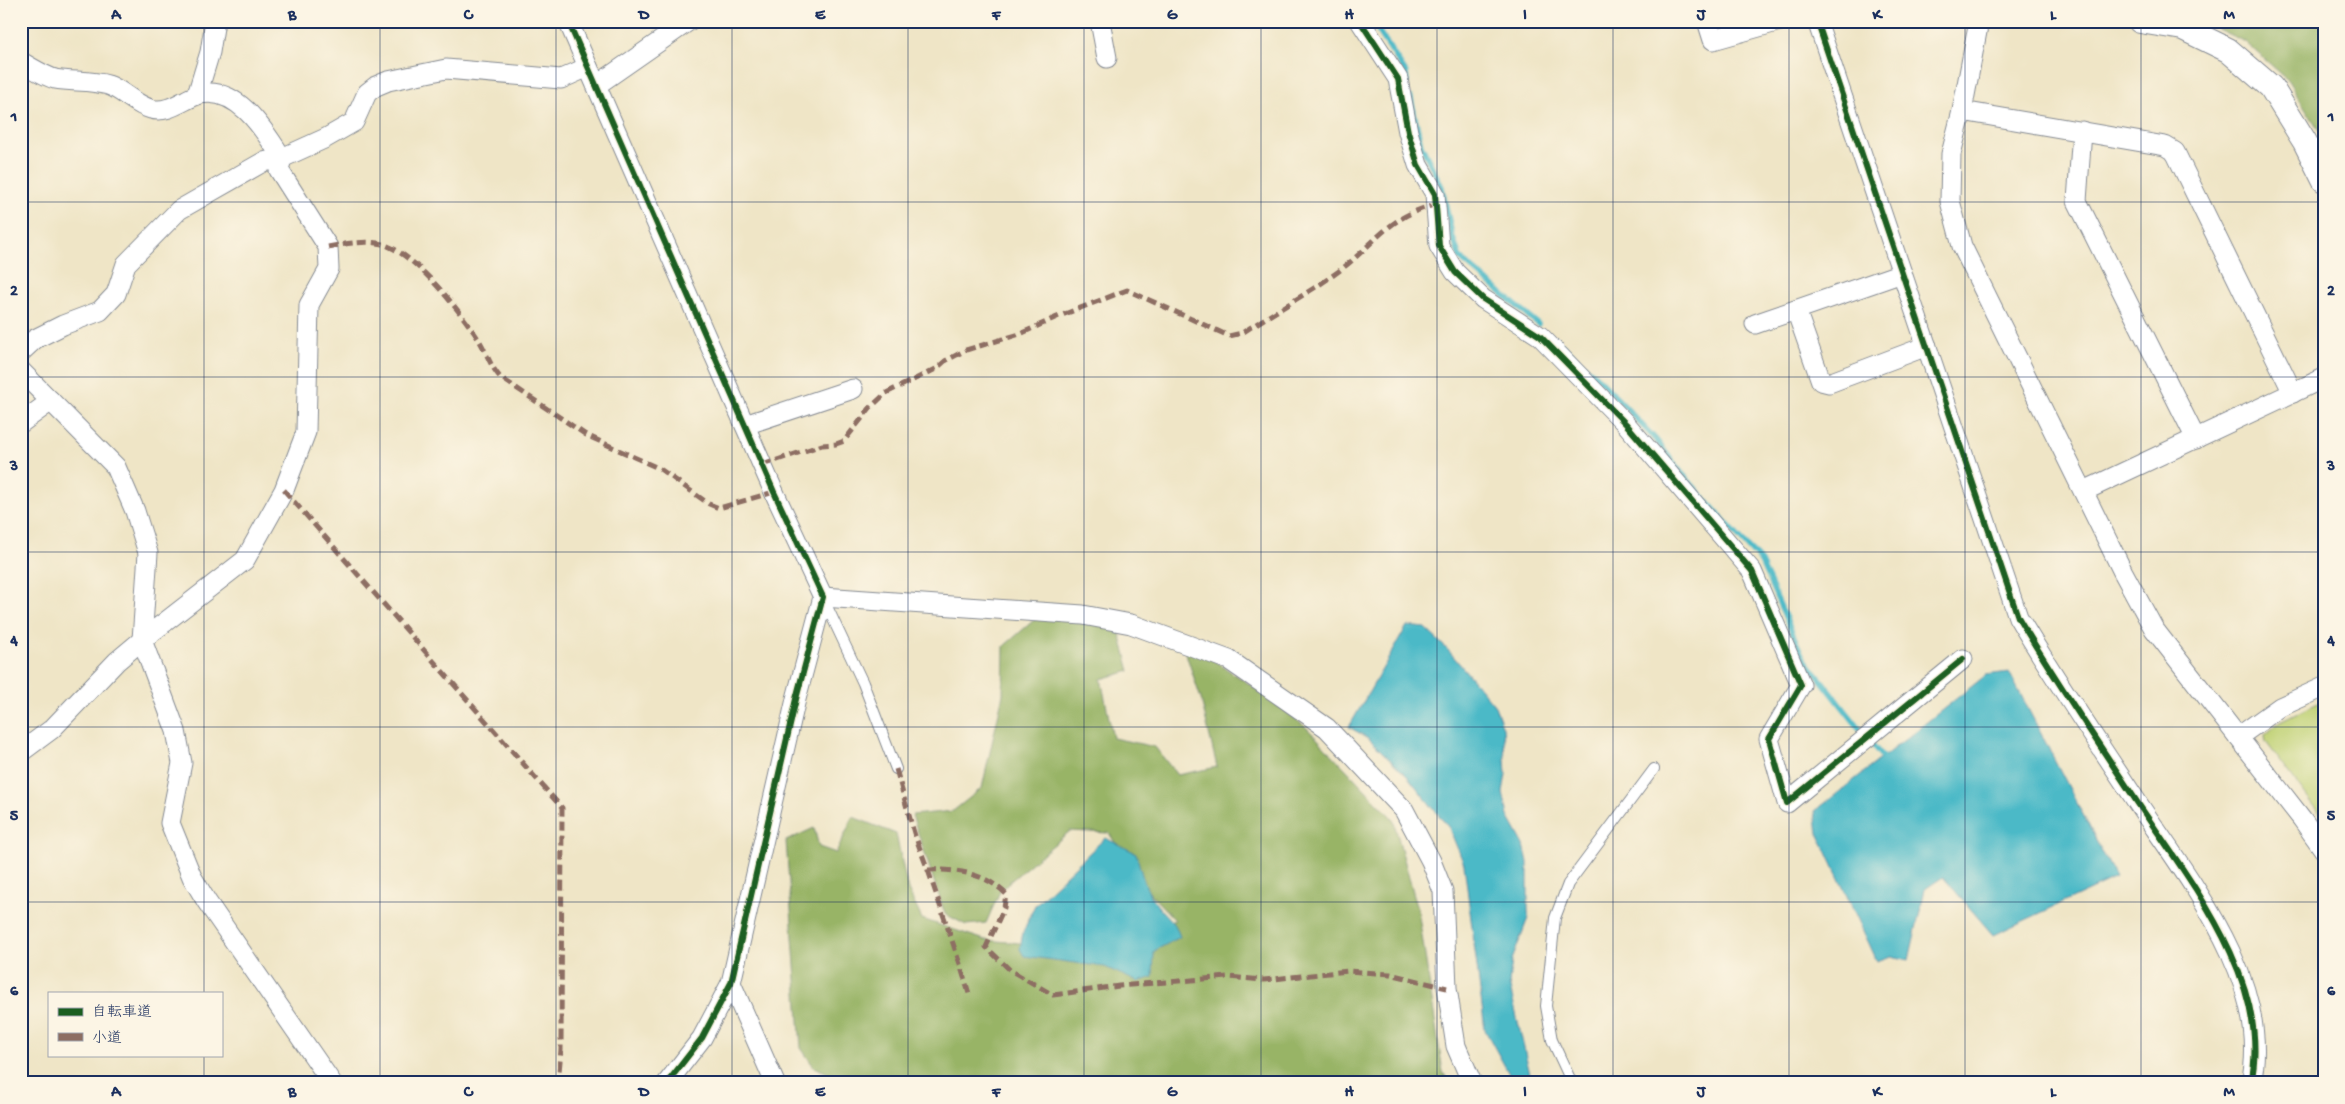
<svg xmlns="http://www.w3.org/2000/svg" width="2345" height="1104" viewBox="0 0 2345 1104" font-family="'Gochi Hand','Klee One',sans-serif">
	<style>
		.green { fill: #c0d275; stroke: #6e806a }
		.forest { fill: #98b466; stroke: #5a7262 }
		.water { fill: #4cb9c7; stroke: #347492 }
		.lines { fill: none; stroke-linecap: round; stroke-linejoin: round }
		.stream { stroke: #4cb9c7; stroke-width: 5.5 }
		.service-casing { stroke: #858a92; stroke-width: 12 }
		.minor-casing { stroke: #858a92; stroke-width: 21 }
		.tertiary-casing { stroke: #858a92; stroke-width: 26 }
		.service { stroke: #fff; stroke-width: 10 }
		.minor { stroke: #fff; stroke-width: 19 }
		.tertiary { stroke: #fff; stroke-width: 24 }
		.quiet { stroke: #8d6e63; stroke-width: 5; stroke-dasharray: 10 5; stroke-linecap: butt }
		.cycleway-casing { stroke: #fcf5e5; stroke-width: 9 }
		.cycleway { stroke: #1b5e20; stroke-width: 6 }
		.grid { fill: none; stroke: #1b2f5e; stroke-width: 1; stroke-opacity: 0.55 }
		.neatline { fill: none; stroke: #1b2f5e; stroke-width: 2 }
		.grid-label { font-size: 16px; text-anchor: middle; font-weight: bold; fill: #1b2f5e }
	</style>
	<rect width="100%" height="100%" fill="#fcf5e5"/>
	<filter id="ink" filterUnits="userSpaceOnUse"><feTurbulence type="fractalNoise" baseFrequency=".02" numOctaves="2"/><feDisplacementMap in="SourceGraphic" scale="10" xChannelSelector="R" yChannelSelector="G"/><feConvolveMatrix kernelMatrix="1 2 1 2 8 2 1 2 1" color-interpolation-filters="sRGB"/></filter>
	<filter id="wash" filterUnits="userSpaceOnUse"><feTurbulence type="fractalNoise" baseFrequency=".0096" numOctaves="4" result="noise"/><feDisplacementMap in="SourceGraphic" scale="20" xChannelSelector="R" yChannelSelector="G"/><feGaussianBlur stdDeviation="1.12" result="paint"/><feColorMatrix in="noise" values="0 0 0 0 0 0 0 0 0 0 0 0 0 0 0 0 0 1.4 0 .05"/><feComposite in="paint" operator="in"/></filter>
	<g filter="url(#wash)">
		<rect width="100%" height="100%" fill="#efe5c6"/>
		<!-- green -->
		<path class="green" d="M2324,700V820L2266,742L2265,735L2280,722Z"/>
		<!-- forest -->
		<g class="forest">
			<path d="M2201,21H2324V138L2287,79L2245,42Z"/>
			<path d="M1042,613L1118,626L1130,671L1101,679L1113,738L1155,747L1177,775L1217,767L1201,699L1181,639L1260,691L1308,729L1393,819L1418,910L1443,1072L1450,1083H850L814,1067L801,1048L786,841L814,828L819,847L836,853L853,817L896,834L908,890L922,919L985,940L1019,943L1100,958L1139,932L1175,920L1141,884L1109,833L1070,831L1001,889L986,923L966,925L945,914L912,815L953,811L982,788L1003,694L1004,646Z"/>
		</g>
		<!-- water -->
		<g class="water">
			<path d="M1407,626L1425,628L1448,650L1495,706L1503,728L1506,774L1503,792L1508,816L1524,845L1528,862V918L1512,960L1509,983L1532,1083H1514L1485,1030L1464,864L1449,828L1408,777L1368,738L1349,727Z"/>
			<path d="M2009,672L2116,878L1993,935L1943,877L1925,889L1909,960L1891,956L1877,961L1818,833L1815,811L1986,675Z"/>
			<path d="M1105,838L1136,853C1141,871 1145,891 1157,905C1166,917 1176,923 1180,937L1154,951L1153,977L1138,982L1105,967L1024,956L1020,949L1023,932L1035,905Z"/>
		</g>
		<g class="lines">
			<!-- stream -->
			<g class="stream">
				<path d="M1372,21L1406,73L1407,82"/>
				<path d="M1411,98L1421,145L1442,187L1452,235L1460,258L1538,324"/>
				<path d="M1554,338L1598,378L1656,440L1681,472L1761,562L1803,657L1883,758"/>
			</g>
		</g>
	</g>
	<g filter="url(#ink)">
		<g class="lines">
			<!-- service casing -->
			<g class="service-casing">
				<g id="service">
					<path d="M823,598L863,683L896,769"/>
					<path d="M1572,1083L1552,1040L1546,1006L1555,918L1568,884L1654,769"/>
				</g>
			</g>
			<!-- minor casing -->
			<g class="minor-casing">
				<g id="minor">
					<path d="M568,21L774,492L823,597L796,699L731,983L702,1038L667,1083"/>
					<path d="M1100,21L1107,58"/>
					<path d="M1360,21L1398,79L1408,132L1418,165L1435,194L1439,246L1455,272L1483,299L1540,336L1626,424L1752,571L1801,685L1769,739L1787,803L1963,659"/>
					<path d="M1707,21L1713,40L1780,21"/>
					<path d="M1817,21L2018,617C2055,680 2097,741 2137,802C2189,880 2273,983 2251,1083"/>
					<path d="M1979,21L1962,111L1951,154L1950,201L1962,246L2123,572L2154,629L2302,819L2324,850"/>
					<path d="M21,62C31,67 44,76 55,79C72,82 91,80 108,85C123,90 135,105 151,109C167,114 183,100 197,95C236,83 265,131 282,158L279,170L328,247L329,269L309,305L306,432L284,490L245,560L142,640L117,661L52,729L21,752"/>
					<path d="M597,85L689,21"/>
					<path d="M197,95L210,52L215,21"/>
					<path d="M1962,111L2165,146L2175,152L2293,393"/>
					<path d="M2082,131L2077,201L2196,439"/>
					<path d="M1796,310L1821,381L1829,383L1927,346"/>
					<path d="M1755,324L1902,273"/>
					<path d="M21,352L35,339L63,325L100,311L116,294L126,264L179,210L263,162L282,158L326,138L354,122L367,93L376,86L388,81L446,69L561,79L588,67"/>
					<path d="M21,371L116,467L135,511L148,553L142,640L176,731L182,763L170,823L192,877L207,902L332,1083"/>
					<path d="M21,423L51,401"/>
					<path d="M745,425L853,389"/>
					<path d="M2084,491L2324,378"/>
					<path d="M823,597L1083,615L1131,624L1229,660L1327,728L1404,810L1431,861L1443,891L1447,988L1456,1046L1472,1083"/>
					<path d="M2238,737L2280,707L2324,687"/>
					<path d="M731,983L775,1083"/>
				</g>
			</g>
			<!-- tertiary casing -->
			<g class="tertiary-casing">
				<path id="tertiary" d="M2140,21L2183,28L2228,50L2271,87L2305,142L2324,180"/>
			</g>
			<!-- service -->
			<use href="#service" class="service"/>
			<!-- minor -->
			<use href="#minor" class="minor"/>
			<!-- tertiary -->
			<use href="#tertiary" class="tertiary"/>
			<!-- quiet -->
			<g class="quiet">
				<path d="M2152,23L2154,21"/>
				<path d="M328,247C344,244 366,240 382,244C414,252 461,312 479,340C487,353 490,366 500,377L586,435L660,469L709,504L719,508L774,492"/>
				<path d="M762,465L822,445L836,444L844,441L870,408L886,393L936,369L945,361L966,350L1020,334L1057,317L1127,290L1229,336L1242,333C1274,312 1309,293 1339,271C1375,244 1388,216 1435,205"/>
				<path d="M284,490L562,808L561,1050L558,1083"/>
				<path d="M896,769L914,833L928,870C956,869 985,873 1006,894L1004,908L986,947L1010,970L1053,995L1119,986L1228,977L1264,980L1348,971L1390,974L1447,988"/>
				<path d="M928,870L960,964L970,997"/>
			</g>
			<!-- cycleway casing -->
			<g class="cycleway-casing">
				<g id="cycleway">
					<path d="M568,21L774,492L823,597L796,699L731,983L702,1038L667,1083"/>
					<path d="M1360,21L1398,79L1408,132L1418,165L1435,194L1439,246L1455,272L1483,299L1540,336L1626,424L1752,571L1801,685L1769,739L1787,803L1963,659"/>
					<path d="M1817,21L2018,617C2055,680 2097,741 2137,802C2189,880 2273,983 2251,1083"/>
				</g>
			</g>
			<!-- cycleway -->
			<use href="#cycleway" class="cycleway"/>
		</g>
	</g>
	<!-- grid -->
	<path class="grid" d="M204,21V993M380,21V1083M556,21V1083M732,21V1083M908,21V1083M1084,21V1083M1261,21V1083M1437,21V1083M1613,21V1083M1789,21V1083M1965,21V1083M2141,21V1083M21,202H2324M21,377H2324M21,552H2324M21,727H2324M21,902H2324M204,1055V1083"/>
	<!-- margin -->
	<rect width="2345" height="1104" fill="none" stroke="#fcf5e5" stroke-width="55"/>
	<!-- legend -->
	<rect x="48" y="992" width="175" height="65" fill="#fcf5e5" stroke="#a2a6af"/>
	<rect x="58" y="1008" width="25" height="8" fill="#1b5e20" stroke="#a2a6af"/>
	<text x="92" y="1016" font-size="15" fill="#1b2f5e">自転車道</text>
	<rect x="58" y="1033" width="25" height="8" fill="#8d6e63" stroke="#a2a6af"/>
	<text x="92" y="1042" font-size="15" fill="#1b2f5e">小道</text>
	<rect x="28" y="28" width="2290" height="1048" class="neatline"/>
	<g class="grid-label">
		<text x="116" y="19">A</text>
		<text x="292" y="19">B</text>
		<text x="468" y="19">C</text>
		<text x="644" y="19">D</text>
		<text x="820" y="19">E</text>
		<text x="996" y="19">F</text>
		<text x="1172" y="19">G</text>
		<text x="1349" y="19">H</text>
		<text x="1525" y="19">I</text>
		<text x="1701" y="19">J</text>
		<text x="1877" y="19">K</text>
		<text x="2053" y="19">L</text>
		<text x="2229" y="19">M</text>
		<text x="14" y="121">1</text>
		<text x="2331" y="121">1</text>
		<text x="14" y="295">2</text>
		<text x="2331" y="295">2</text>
		<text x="14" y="470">3</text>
		<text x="2331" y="470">3</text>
		<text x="14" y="645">4</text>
		<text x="2331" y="645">4</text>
		<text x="14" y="820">5</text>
		<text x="2331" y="820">5</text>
		<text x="14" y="995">6</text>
		<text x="2331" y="995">6</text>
		<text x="116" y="1096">A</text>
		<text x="292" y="1096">B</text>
		<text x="468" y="1096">C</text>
		<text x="644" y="1096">D</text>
		<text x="820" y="1096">E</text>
		<text x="996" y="1096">F</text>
		<text x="1172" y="1096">G</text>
		<text x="1349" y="1096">H</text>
		<text x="1525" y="1096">I</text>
		<text x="1701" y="1096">J</text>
		<text x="1877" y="1096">K</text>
		<text x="2053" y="1096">L</text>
		<text x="2229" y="1096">M</text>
	</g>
</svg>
